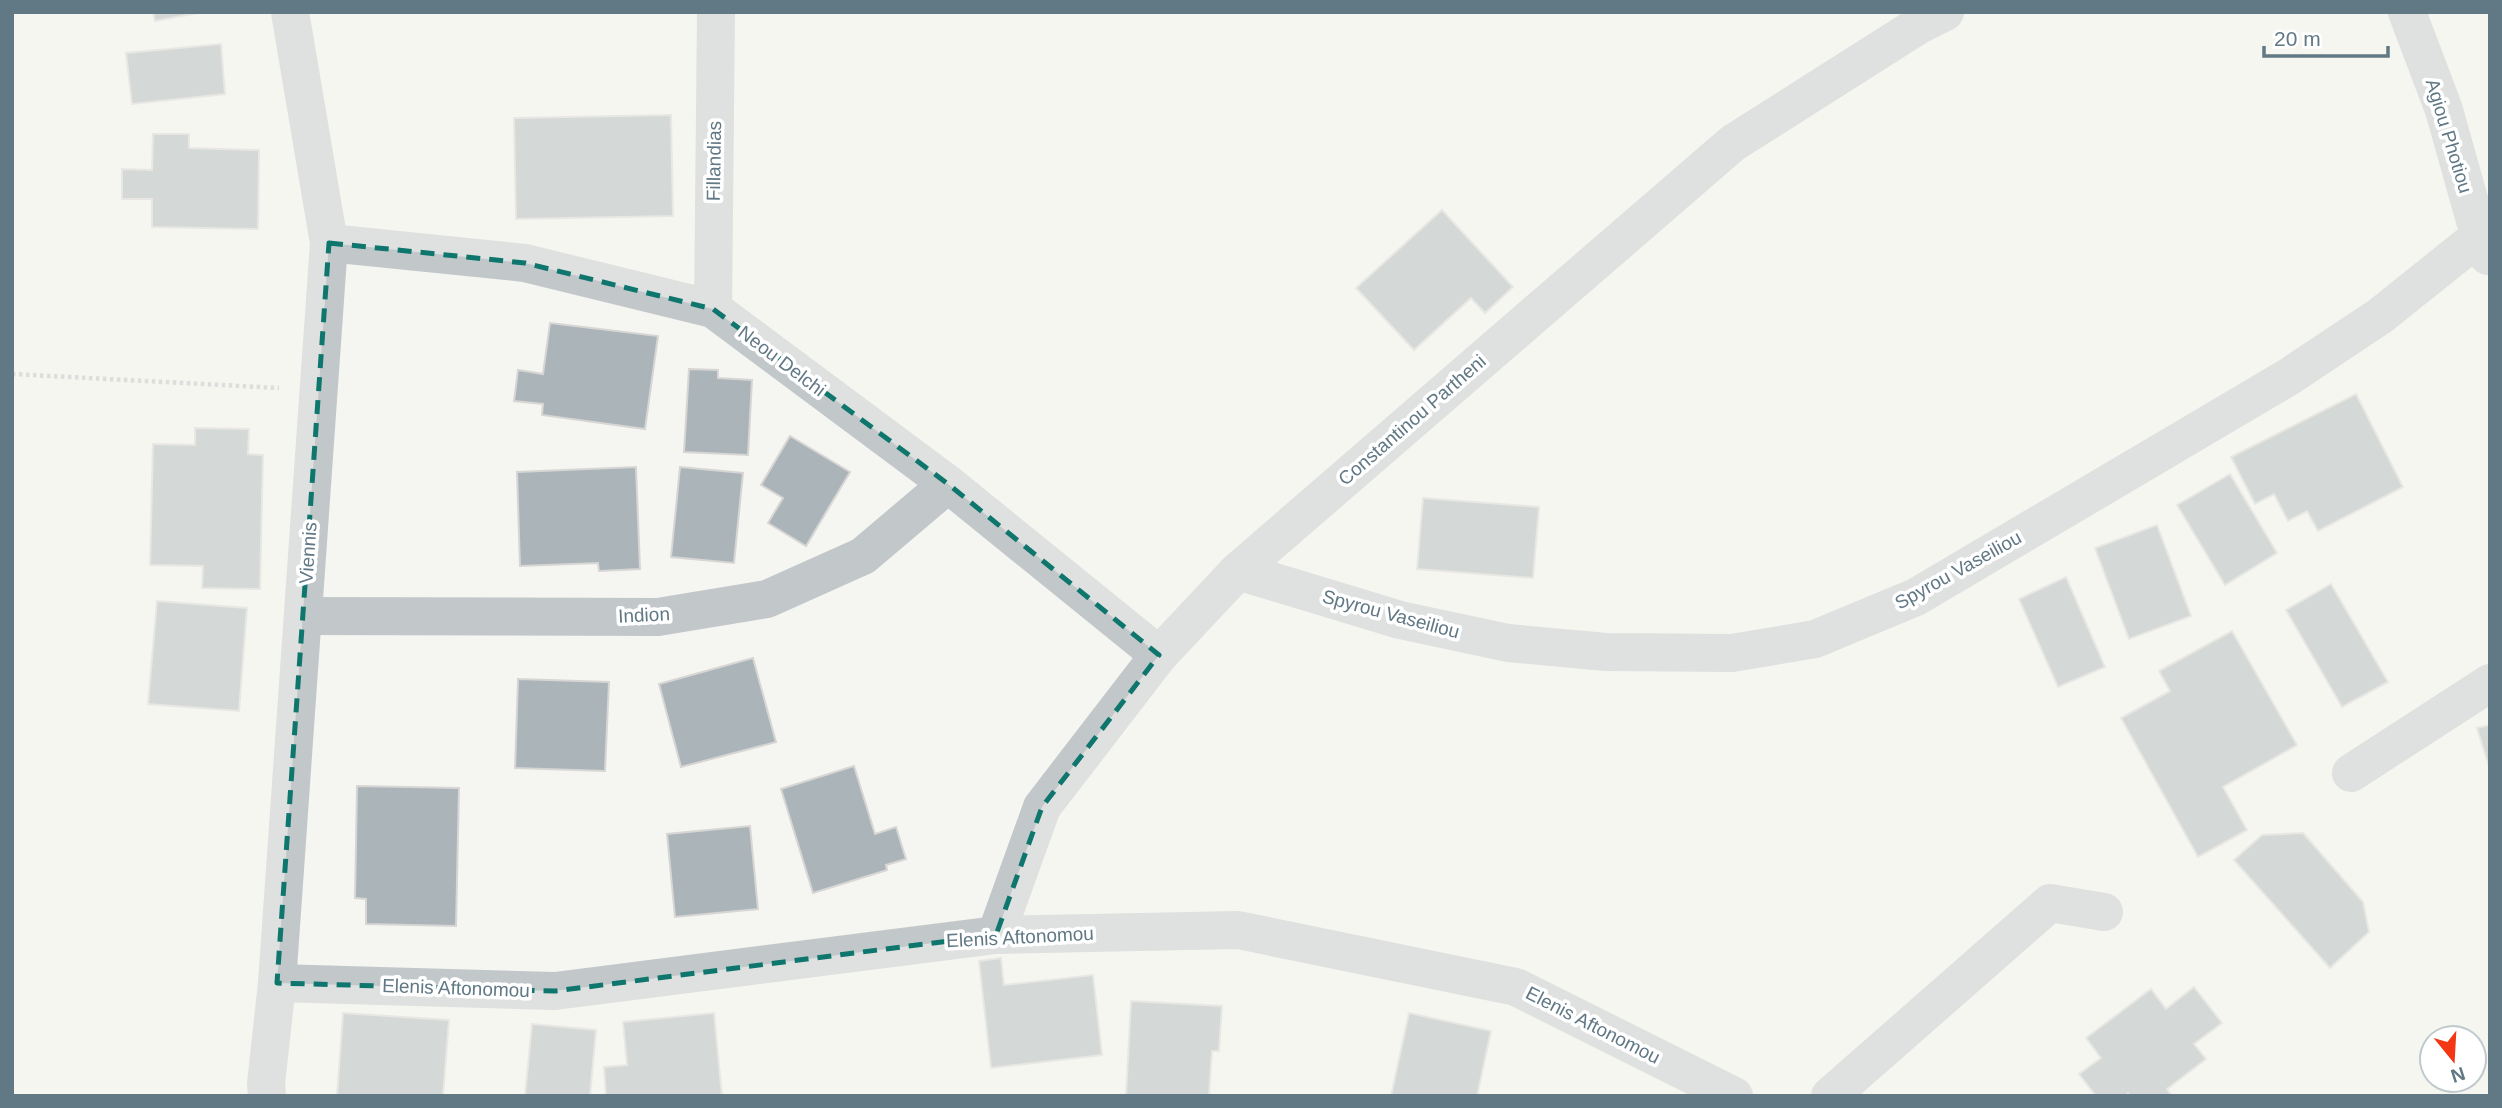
<svg xmlns="http://www.w3.org/2000/svg" width="2502" height="1108" viewBox="0 0 2502 1108" font-family="Arial,sans-serif">
	<style>
		.building { fill: #aab4b9; stroke: #d7d6d4; stroke-width: 2 }
		.lines { fill: none; stroke-linecap: round; stroke-linejoin: round }
		.path { stroke: #bdc0c2; stroke-width: 4.5; stroke-dasharray: 3.5 3.5; stroke-linecap: butt }
		.minor { stroke: #c2c7ca; stroke-width: 38 }
		.marked { fill: none; stroke: #0f766e; stroke-width: 5; stroke-dasharray: 14 9; stroke-linejoin: round }
		.labels { text-anchor: middle; dominant-baseline: central; stroke-width: 7; stroke-linejoin: round; paint-order: stroke }
		.street-label { font-size: 19px; fill: #617885; stroke: #fff }
	</style>
	<rect width="100%" height="100%" fill="#f5f5f1"/>
	<!-- building -->
	<g class="building">
		<path d="M153,12H203L155,21Z"/>
		<path d="M221,44L225,94L132,104L126,53Z"/>
		<path d="M671,115L673,216L516,219L514,118Z"/>
		<path d="M153,134H189V148L259,150L258,229L152,227V199H122V169L152,170Z"/>
		<path d="M1442,210L1513,287L1485,313L1471,298L1414,350L1356,288Z"/>
		<path d="M550,323L658,336L645,429L542,415L543,404L514,401L518,370L543,374Z"/>
		<path d="M689,369L718,370V378L752,380L748,455L684,452Z"/>
		<path d="M2356,394L2403,487L2318,531L2307,511L2288,521L2274,494L2255,504L2231,457Z"/>
		<path d="M195,428L249,429L248,454L263,455L260,589L202,588L203,566L150,565L153,444L195,445Z"/>
		<path d="M790,436L850,472L806,546L768,523L783,498L761,485Z"/>
		<path d="M636,467L640,569L599,571L598,563L520,566L517,472Z"/>
		<path d="M680,467L743,473L734,563L671,557Z"/>
		<path d="M2230,474L2277,553L2225,585L2177,505Z"/>
		<path d="M1423,498L1539,507L1533,578L1417,569Z"/>
		<path d="M2157,525L2191,616L2129,639L2095,548Z"/>
		<path d="M2066,577L2105,667L2058,687L2019,599Z"/>
		<path d="M2331,584L2388,682L2342,707L2286,610Z"/>
		<path d="M157,601L247,608L239,711L148,704Z"/>
		<path d="M2232,631L2297,745L2223,787L2247,830L2198,857L2121,718L2170,691L2159,671Z"/>
		<path d="M753,658L776,742L681,767L659,684Z"/>
		<path d="M518,679L609,682L605,771L515,768Z"/>
		<path d="M2490,725V770L2477,728Z"/>
		<path d="M854,766L875,834L896,827L906,859L886,865L887,870L813,893L781,789Z"/>
		<path d="M357,786L459,788L456,926L366,924V899L355,898Z"/>
		<path d="M750,826L758,909L675,917L667,834Z"/>
		<path d="M2303,833L2363,902L2369,932L2330,968L2234,860L2262,835Z"/>
		<path d="M1001,958L1004,985L1093,975L1102,1055L991,1068L979,961Z"/>
		<path d="M2194,987L2222,1023L2194,1044L2206,1059L2167,1089L2172,1096H2130L2128,1093L2125,1096H2096L2079,1074L2101,1058L2086,1038L2151,989L2166,1009Z"/>
		<path d="M1131,1001L1222,1006L1219,1051H1212L1209,1096H1126Z"/>
		<path d="M343,1013L449,1020L443,1096H337Z"/>
		<path d="M714,1013L722,1096H606L604,1067L627,1065L623,1022Z"/>
		<path d="M1409,1013L1491,1031L1477,1096H1391Z"/>
		<path d="M532,1024L596,1030L590,1096H525Z"/>
	</g>
	<g class="lines">
		<!-- path -->
		<path class="path" d="M12,374L279,388"/>
		<!-- minor -->
		<g class="minor">
			<path d="M2407,12L2444,110L2479,235L2488,256"/>
			<path d="M329,243L525,263L713,309L948,484L1159,655"/>
			<path d="M713,309L716,12"/>
			<path d="M1238,571L1400,620L1508,643L1606,652L1732,653L1815,639L1916,597L2290,376L2380,316L2490,228"/>
			<path d="M303,616L658,617L767,599L863,556L948,484"/>
			<path d="M2351,773L2490,683"/>
			<path d="M996,935L1042,807L1159,655L1238,571L1733,143L1919,25L1945,12"/>
			<path d="M277,983L555,991L996,935L1238,930L1516,987L1734,1096"/>
			<path d="M267,1096L266,1084L277,983L329,243L290,12"/>
			<path d="M1830,1096L2050,903L2104,912"/>
		</g>
	</g>
	<!-- marked area -->
	<path d="M0 0H2502V1108H0ZM329,243L525,263L713,309L948,484L1159,655L1042,807L996,935L555,991L277,983Z" fill="#f5f5f1" fill-opacity=".55" fill-rule="evenodd"/>
	<path class="marked" d="M329,243L525,263L713,309L948,484L1159,655L1042,807L996,935L555,991L277,983Z"/>
	<g class="labels">
		<!-- street labels -->
		<g class="street-label">
			<text transform="translate(2449 136) rotate(73)">Agiou Photiou</text>
			<text transform="translate(714 161) rotate(-89)">Fillandias</text>
			<text transform="translate(782 361) rotate(37)">Neou Delchi</text>
			<text transform="translate(1412 420) rotate(-41)">Constantinou Partheni</text>
			<text transform="translate(308 553) rotate(-86)">Viennis</text>
			<text transform="translate(1958 570) rotate(-29)">Spyrou Vaseiliou</text>
			<text transform="translate(1391 614) rotate(15)">Spyrou Vaseiliou</text>
			<text transform="translate(644 615) rotate(-3)">Indion</text>
			<text transform="translate(1020 937) rotate(-3)">Elenis Aftonomou</text>
			<text transform="translate(456 988) rotate(2)">Elenis Aftonomou</text>
			<text transform="translate(1593 1025) rotate(27)">Elenis Aftonomou</text>
		</g>
	</g>
	<!-- border -->
	<rect width="2502" height="1108" fill="none" stroke="#617885" stroke-width="28"/>
	<!-- north arrow -->
	<g transform="translate(2453 1059) rotate(162)"><circle r="33" fill="#ffffff" stroke="#c0c9ce" stroke-width="2"/>
	<path d="M0-5L12 26L0 18L-12 26Z" fill="#f33614"/>
	<text y="-10" font-size="19" font-weight="bold" text-anchor="middle" fill="#617885">N</text>
	</g>
	<!-- scale -->
	<path d="M2264 46v10h124v-10" fill="none" stroke="#617885" stroke-width="3.5"/>
	<text x="2274" y="46" font-size="21" fill="#617885" stroke="#ffffff" stroke-width="5" paint-order="stroke">20 m</text>
</svg>
